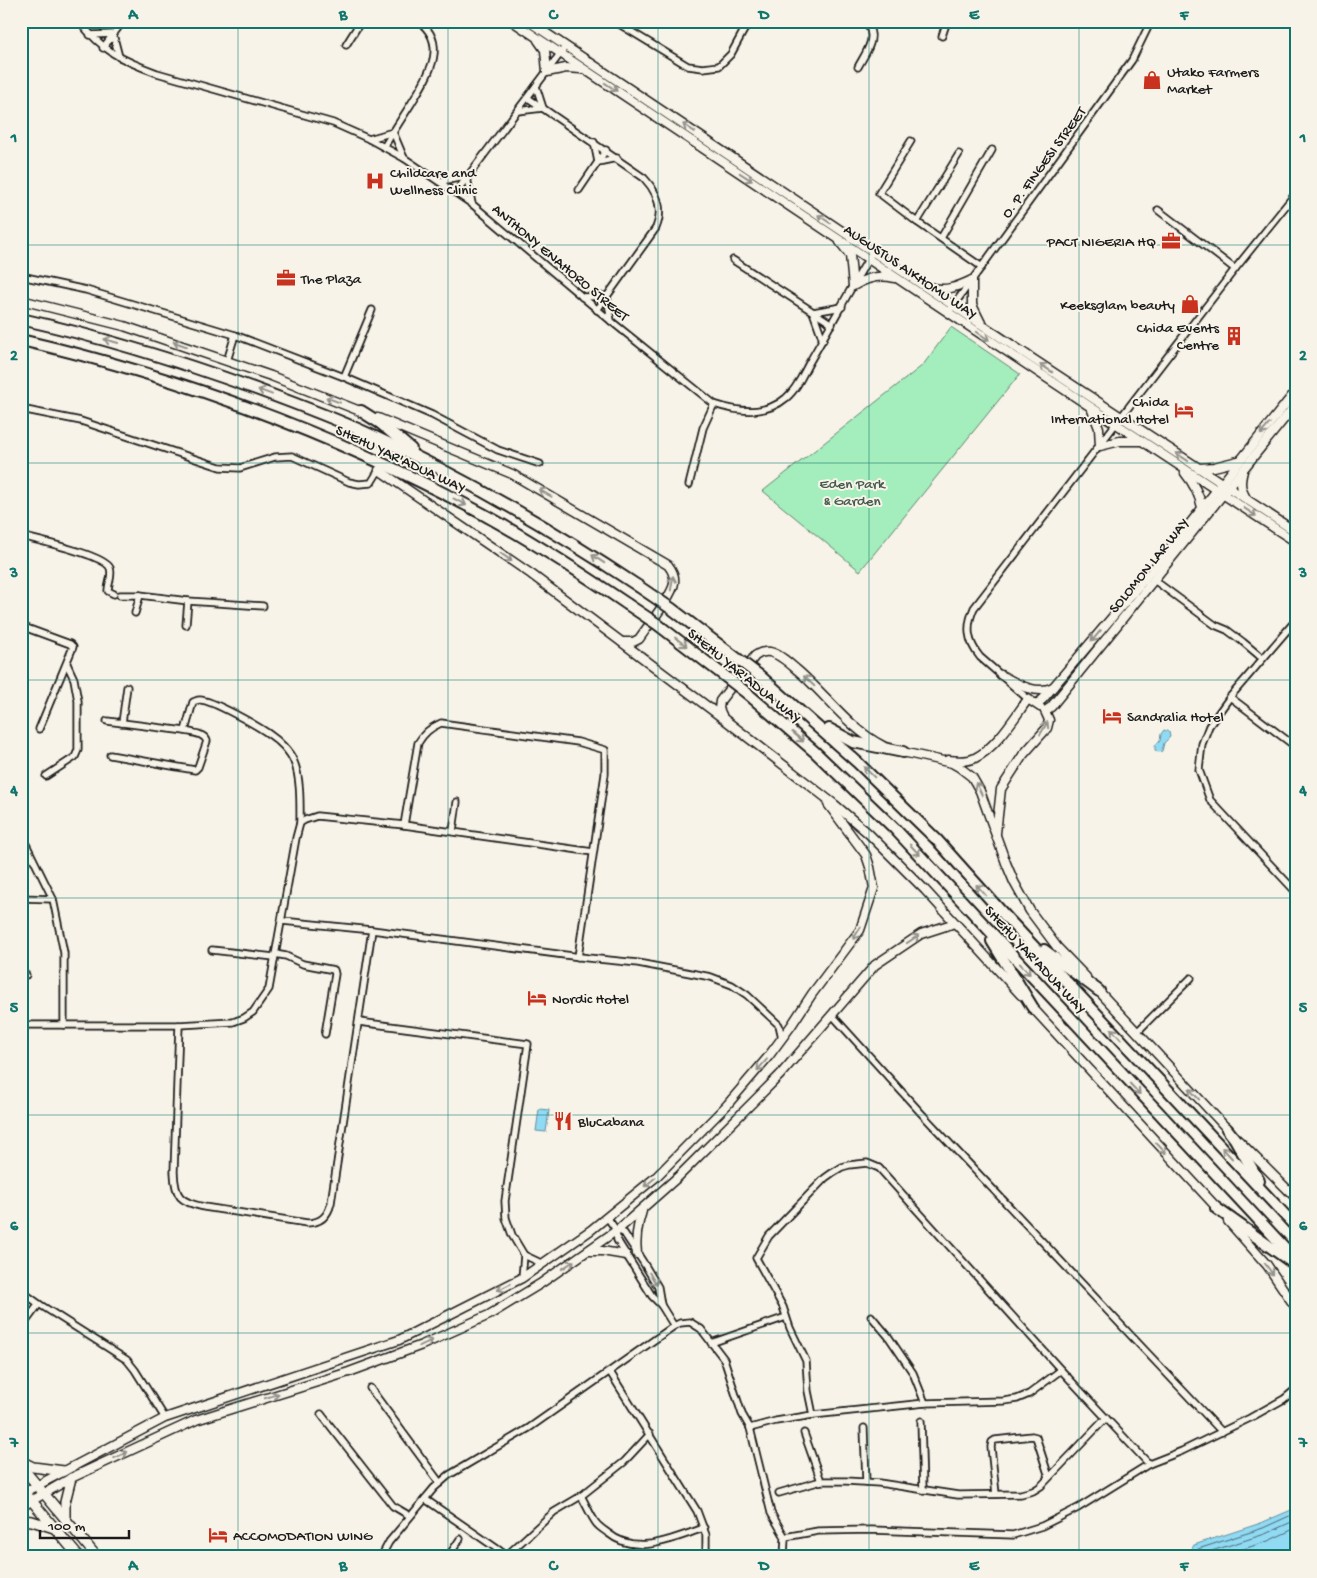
<svg xmlns="http://www.w3.org/2000/svg" width="1317" height="1578" viewBox="0 0 1317 1578" font-family="'Gochi Hand',sans-serif">
<rect width="100%" height="100%" fill="#f7f3e8"/>
<filter id="ink" filterUnits="userSpaceOnUse"><feTurbulence type="fractalNoise" baseFrequency=".02" numOctaves="2"/><feDisplacementMap in="SourceGraphic" scale="10" xChannelSelector="R" yChannelSelector="G"/><feConvolveMatrix kernelMatrix="1 2 1 2 8 2 1 2 1" color-interpolation-filters="sRGB"/></filter>
<g filter="url(#ink)">
<path fill="#a4edbc" stroke="#60846c" d="M951 327 1020 374 860 571 763 491 923 365Z"/>
<g fill="#91daf3" stroke="#628e9d">
<path d="M1164 730 1169 732 1170 737 1164 743 1162 751 1158 752 1155 750V745L1160 741 1161 734Z"/>
<path d="M539 1109 549 1110 546 1132 536 1131Z"/>
<path d="M1296 1508V1557H1187L1194 1545 1261 1523Z"/>
</g>
<g fill="none" stroke-linecap="round" stroke-linejoin="round">
<g stroke="#4b6872" stroke-width="1">
<path d="M1193 1557 1198 1549 1263 1528 1296 1513"/>
<path d="M1200 1557 1202 1554 1265 1534 1296 1520"/>
<path d="M1219 1557 1268 1541 1296 1528"/>
</g>
<g stroke="#1c1c1c" stroke-width="9">
<g id="street">
<path d="M79 21C103 51 121 60 157 73L333 123 369 139 404 158 472 204 611 321 714 404C738 412 765 416 786 398 797 389 803 374 809 363 830 327 849 291 870 256"/>
<path d="M614 21 688 66 703 68 719 66 731 54 749 21"/>
<path d="M90 35 113 34 119 57"/>
<path d="M942 36 947 21"/>
<path d="M346 45 361 21"/>
<path d="M103 48 123 21"/>
<path d="M858 67C866 52 879 37 865 21"/>
<path d="M528 98 644 178C658 193 664 209 656 228L597 310"/>
<path d="M518 111 543 108 536 86"/>
<path d="M369 139 393 132 404 158"/>
<path d="M911 141 879 193 917 222 982 267"/>
<path d="M594 142 598 162 617 158"/>
<path d="M384 147C393 132 402 118 411 104 426 79 451 44 418 21"/>
<path d="M440 181 467 177 472 204"/>
<path d="M579 190 606 150"/>
<path d="M456 192 563 50"/>
<path d="M1158 210 1235 269"/>
<path d="M917 222 959 154"/>
<path d="M941 238 992 150"/>
<path d="M733 260 832 324"/>
<path d="M21 276 86 290 235 335 344 377 432 415 498 450 540 464"/>
<path d="M582 297 607 296 611 321"/>
<path d="M948 313 1132 60 1151 21"/>
<path d="M823 340 813 312 842 307"/>
<path d="M227 361 235 335"/>
<path d="M344 377 372 310"/>
<path d="M21 409 81 421 220 467 240 468 275 457 292 456 349 482 359 484 371 483 379 470"/>
<path d="M689 485 703 428 714 404"/>
<path d="M21 536C36 540 105 555 110 568 113 575 108 583 108 591L114 594"/>
<path d="M1154 580 1215 625 1227 630 1243 642 1262 658"/>
<path d="M120 595H140L188 601 186 625"/>
<path d="M188 601 263 606"/>
<path d="M135 613 140 595"/>
<path d="M1296 620 1230 697 1209 726 1202 744 1199 770 1210 800 1296 892"/>
<path d="M21 626 70 644 73 647 39 729"/>
<path d="M1230 697 1296 747"/>
<path d="M1028 699 980 657C967 641 966 626 974 608L1235 269 1296 193"/>
<path d="M107 721 185 731 193 702C196 701 197 700 200 700 212 700 258 726 269 734 278 740 290 751 294 762 301 778 300 806 300 823"/>
<path d="M122 723 127 687"/>
<path d="M110 755 195 770 198 767 207 741C204 733 193 733 185 731"/>
<path d="M46 776 75 757 78 750V701L74 679 67 664"/>
<path d="M404 825 418 743C424 733 430 728 441 723L578 742 605 750V774L578 957"/>
<path d="M453 831 457 802"/>
<path d="M21 834 53 899 64 953V1025"/>
<path d="M21 898 53 899"/>
<path d="M282 921 372 930 588 958 638 963 711 977 732 985 747 995 779 1025 782 1038"/>
<path d="M212 950 274 957"/>
<path d="M275 954 286 956 303 964 334 970 335 974 325 1034"/>
<path d="M21 975H26"/>
<path d="M833 1016 921 1113 1222 1432"/>
<path d="M359 1022 528 1044 505 1201 506 1218 512 1235 524 1255 522 1278"/>
<path d="M21 1025H179L233 1022 244 1018 253 1012 269 989 296 838 300 823 305 820 317 816 404 825 593 852"/>
<path d="M179 1025 174 1172C175 1197 180 1202 204 1207L307 1223C321 1223 328 1216 331 1203L372 930"/>
<path d="M1137 1032 1191 978"/>
<path d="M607 1217 616 1230 624 1233 643 1262 658 1287 661 1305"/>
<path d="M524 1255 543 1264"/>
<path d="M21 1291 39 1304"/>
<path d="M871 1316 888 1336 913 1373 925 1403"/>
<path d="M674 1326 680 1323 690 1322 701 1329 724 1359 742 1414 750 1428 771 1513 785 1537 784 1557"/>
<path d="M21 1328 39 1304 127 1360 135 1370 165 1418"/>
<path d="M711 1343 786 1317"/>
<path d="M610 1372 697 1511 706 1535V1557"/>
<path d="M370 1388 440 1483"/>
<path d="M321 1414 393 1506 410 1516"/>
<path d="M813 1415 808 1391 806 1361 790 1328 783 1307 756 1258 769 1236 825 1178 832 1173 842 1167 849 1165 867 1163 879 1168 1061 1370 1149 1464"/>
<path d="M921 1421 923 1490"/>
<path d="M750 1428 776 1421 813 1415 925 1403 1004 1401 1017 1399 1029 1394 1061 1370"/>
<path d="M864 1428 866 1482"/>
<path d="M804 1433 821 1481"/>
<path d="M779 1493 821 1481H846L879 1483 958 1495 1021 1494 1033 1491 1041 1486 1106 1418"/>
<path d="M996 1494 991 1447 992 1442 995 1440 1032 1436 1036 1437 1049 1477"/>
<path d="M581 1496C586 1504 590 1515 596 1523 599 1527 604 1530 608 1533 637 1557 673 1538 704 1528"/>
<path d="M425 1499 509 1557"/>
<path d="M785 1537 818 1531 871 1530 1013 1535 1042 1526 1078 1508 1149 1464 1182 1451 1250 1418 1284 1399 1296 1389"/>
<path d="M507 1555 554 1512 581 1496 624 1462 650 1434"/>
<path d="M381 1557 389 1542 434 1488 449 1475 529 1428 674 1326 661 1305 652 1296 617 1240 616 1230"/>
<path d="M448 1557 460 1539"/>
</g>
</g>
<g stroke="#1c1c1c" stroke-width="11">
<g id="secondary">
<path d="M512 21C774 195 1033 371 1296 542"/>
<path d="M528 21 1033 359 1296 532"/>
<path d="M538 40 545 50 547 72 566 68 581 69"/>
<path d="M840 242 850 255 853 286C866 278 879 274 894 278"/>
<path d="M972 280V305L981 323"/>
<path d="M929 287C945 292 957 287 972 280"/>
<path d="M21 300 124 326 271 376 365 413"/>
<path d="M1092 410 1099 428 1100 446 1120 441H1140"/>
<path d="M378 418 512 474 668 565C672 570 675 576 674 583 673 595 647 627 639 639L633 642H622"/>
<path d="M1198 468 1214 467 1238 461"/>
<path d="M379 470 531 574 724 719 834 804 868 833 925 890 1021 995"/>
<path d="M1243 471C1240 482 1240 488 1246 498"/>
<path d="M1185 473C1194 484 1199 494 1202 507"/>
<path d="M1001 675C1016 683 1036 696 1053 687"/>
<path d="M1037 704 1043 699 1164 556 1296 391"/>
<path d="M1045 711 1051 707 1296 404"/>
<path d="M722 715 719 709 720 701 755 656C759 653 764 651 770 652 779 654 788 662 796 669 825 693 848 728 883 746"/>
<path d="M898 751 952 763 959 767 972 777 980 791 1006 863 1014 882 1030 911 1057 947 1086 977"/>
<path d="M948 760C956 761 967 762 975 758 996 748 1014 718 1028 699L1040 707"/>
<path d="M996 833 1001 789 1023 755 1047 728 1049 720 1045 711"/>
<path d="M1096 988 1229 1131"/>
<path d="M1030 1005 1219 1210"/>
<path d="M1239 1141 1296 1198"/>
<path d="M1228 1221 1267 1265 1296 1308"/>
<path d="M589 1251H602L626 1255"/>
<path d="M637 1254C635 1238 637 1226 642 1211"/>
<path d="M21 1494 165 1418 399 1340 522 1278 591 1230 656 1177 727 1105 768 1057 791 1026 812 994 860 930 874 888 870 867 866 855 828 804"/>
<path d="M21 1507 71 1478 170 1432 196 1420 349 1372 422 1345 489 1315 540 1284 620 1228 679 1176 780 1075 875 965 921 934 955 923"/>
</g>
</g>
<g stroke="#1c1c1c" stroke-width="12">
<g id="primary">
<path d="M21 1461 33 1467 64 1471"/>
<path d="M21 1466 97 1557"/>
<path d="M21 1488 79 1557"/>
<path d="M65 1519V1502L71 1478"/>
<path d="M21 1520 32 1521 54 1528"/>
</g>
</g>
<g stroke="#1c1c1c" stroke-width="14">
<g id="highway">
<path d="M21 319C102 337 179 361 256 389 294 403 332 417 369 434 463 477 552 529 638 586"/>
<path d="M21 340C181 377 339 436 483 514 532 541 580 572 627 604"/>
<path d="M361 411 380 423 411 449"/>
<path d="M760 676 857 762 937 840 1007 918 1296 1227"/>
<path d="M748 694 815 752 895 829 1296 1260"/>
<path d="M829 729 853 742 903 752"/>
<path d="M992 941 1033 1008"/>
<path d="M1044 950 1099 991"/>
<path d="M1227 1129 1235 1139 1259 1181"/>
<path d="M1216 1208 1290 1261"/>
</g>
</g>
<use href="#street" stroke="#f7f3e8" stroke-width="5.5"/>
<use href="#secondary" stroke="#f7f3e8" stroke-width="8"/>
<use href="#primary" stroke="#f7f3e8" stroke-width="9"/>
<use href="#highway" stroke="#f7f3e8" stroke-width="10"/>
<g stroke="#1c1c1c" stroke-width="14" stroke-linecap="butt">
<g id="highway-bridge">
<path d="M638 586 672 609 760 676"/>
<path d="M627 604 657 624 748 694"/>
</g>
</g>
<use href="#highway-bridge" stroke="#f7f3e8" stroke-width="10"/>
</g>
<defs><path id="oneway-shaft" d="M-6 0H5M1.5-3L5.5 0L1.5 3" fill="none" stroke-width="1.6" stroke-linecap="round" stroke-linejoin="round" transform="scale(1.25)"/></defs>
<g stroke="#94928c">
<use href="#oneway-shaft" transform="translate(611 87) rotate(34)"/>
<use href="#oneway-shaft" transform="translate(689 128) rotate(-146)"/>
<use href="#oneway-shaft" transform="translate(746 177) rotate(33)"/>
<use href="#oneway-shaft" transform="translate(824 219) rotate(-146)"/>
<use href="#oneway-shaft" transform="translate(983 336) rotate(34)"/>
<use href="#oneway-shaft" transform="translate(111 341) rotate(-164)"/>
<use href="#oneway-shaft" transform="translate(180 344) rotate(-161)"/>
<use href="#oneway-shaft" transform="translate(1046 368) rotate(-147)"/>
<use href="#oneway-shaft" transform="translate(265 392) rotate(-160)"/>
<use href="#oneway-shaft" transform="translate(333 400) rotate(-159)"/>
<use href="#oneway-shaft" transform="translate(1265 429) rotate(129)"/>
<use href="#oneway-shaft" transform="translate(1182 457) rotate(-147)"/>
<use href="#oneway-shaft" transform="translate(545 493) rotate(-150)"/>
<use href="#oneway-shaft" transform="translate(460 502) rotate(28)"/>
<use href="#oneway-shaft" transform="translate(1250 512) rotate(33)"/>
<use href="#oneway-shaft" transform="translate(506 557) rotate(35)"/>
<use href="#oneway-shaft" transform="translate(598 559) rotate(-147)"/>
<use href="#oneway-shaft" transform="translate(672 583) rotate(-81)"/>
<use href="#oneway-shaft" transform="translate(1096 636) rotate(130)"/>
<use href="#oneway-shaft" transform="translate(681 642) rotate(37)"/>
<use href="#oneway-shaft" transform="translate(809 681) rotate(-136)"/>
<use href="#oneway-shaft" transform="translate(1044 728) rotate(-59)"/>
<use href="#oneway-shaft" transform="translate(798 737) rotate(41)"/>
<use href="#oneway-shaft" transform="translate(869 772) rotate(-136)"/>
<use href="#oneway-shaft" transform="translate(979 789) rotate(-116)"/>
<use href="#oneway-shaft" transform="translate(915 850) rotate(47)"/>
<use href="#oneway-shaft" transform="translate(981 890) rotate(-132)"/>
<use href="#oneway-shaft" transform="translate(857 933) rotate(122)"/>
<use href="#oneway-shaft" transform="translate(913 939) rotate(-34)"/>
<use href="#oneway-shaft" transform="translate(1025 969) rotate(47)"/>
<use href="#oneway-shaft" transform="translate(1116 1034) rotate(-133)"/>
<use href="#oneway-shaft" transform="translate(762 1065) rotate(131)"/>
<use href="#oneway-shaft" transform="translate(1135 1089) rotate(47)"/>
<use href="#oneway-shaft" transform="translate(1194 1094) rotate(-133)"/>
<use href="#oneway-shaft" transform="translate(1161 1148) rotate(47)"/>
<use href="#oneway-shaft" transform="translate(1227 1153) rotate(-133)"/>
<use href="#oneway-shaft" transform="translate(650 1182) rotate(141)"/>
<use href="#oneway-shaft" transform="translate(568 1265) rotate(-34)"/>
<use href="#oneway-shaft" transform="translate(1269 1269) rotate(53)"/>
<use href="#oneway-shaft" transform="translate(653 1279) rotate(59)"/>
<use href="#oneway-shaft" transform="translate(504 1287) rotate(153)"/>
<use href="#oneway-shaft" transform="translate(426 1343) rotate(-24)"/>
<use href="#oneway-shaft" transform="translate(272 1396) rotate(-18)"/>
<use href="#oneway-shaft" transform="translate(121 1455) rotate(-25)"/>
</g>
</g>
<path fill="none" stroke="#0f766e" stroke-width="1" stroke-opacity="0.55" d="M238 21V1557M448 21V1557M658 21V1557M869 21V1557M1079 21V1557M21 245H1296M21 463H1296M21 680H1296M21 898H1296M21 1115H1296M21 1333H1296"/>
<defs>
<g id="shop-bare" transform="scale(1.5)"><path d="M-5-2.5h2.3a2.7 3.5 0 0 1 5.4 0H5L5.5 6h-11ZM-1.5-2.5h3a1.5 2.3 0 0 0-3 0Z" fill="#c8321e" stroke="#f7f3e8" stroke-width="2.5" paint-order="stroke"/></g>
<g id="hospital-bare" transform="scale(1.5)"><path d="M-5-5h3v3.5h4V-5h3V5h-3V1.5h-4V5h-3Z" fill="#c8321e" stroke="#f7f3e8" stroke-width="2.5" paint-order="stroke"/></g>
<g id="office-bare" transform="scale(1.5)"><path d="M-6-3h4V-5.5h4V-3h4V5H-6ZM-1-4.5V-3h2v-1.5ZM-6 0V1H6V0Z" fill="#c8321e" stroke="#f7f3e8" stroke-width="2.5" paint-order="stroke"/></g>
<g id="building-bare" transform="scale(1.5)"><path d="M-4-6H4V6H1V3H-1V6H-4ZM-2.5-4.3h1.7v1.8h-1.7ZM.8-4.3h1.7v1.8H.8ZM-2.5-1h1.7V.8h-1.7ZM.8-1h1.7V.8H.8Z" fill="#c8321e" stroke="#f7f3e8" stroke-width="2.5" paint-order="stroke"/></g>
<g id="hotel-bare" transform="scale(1.5)"><path d="M-6-4.5h1.5V1H6V5H4.5V3h-9V5H-6ZM-4 0a1.8 1.8 0 1 1 3.6 0ZM.5 0V-2.5h3Q6-2.5 6 0Z" fill="#c8321e" stroke="#f7f3e8" stroke-width="2.5" paint-order="stroke"/></g>
<g id="restaurant-bare" transform="scale(1.5)"><path d="M-5-6h1v4h1v-4h1v4h1v-4h1v5L-1.5 .5V6h-2V.5L-5-1ZM5-6V6H3V1.5H1.5Q1.5-4 5-6Z" fill="#c8321e" stroke="#f7f3e8" stroke-width="2.5" paint-order="stroke"/></g>
</defs>
<g fill-rule="evenodd">
<use href="#shop-bare" x="1152" y="80"/>
<use href="#hospital-bare" x="375" y="181"/>
<use href="#office-bare" x="1171" y="241"/>
<use href="#office-bare" x="286" y="278"/>
<use href="#shop-bare" x="1190" y="304"/>
<use href="#building-bare" x="1234" y="336"/>
<use href="#hotel-bare" x="1184" y="410"/>
<use href="#hotel-bare" x="1112" y="716"/>
<use href="#hotel-bare" x="537" y="998"/>
<use href="#restaurant-bare" x="563" y="1121"/>
<use href="#hotel-bare" x="218" y="1535"/>
</g>
<g text-anchor="middle" stroke-width="4" stroke-linejoin="round" paint-order="stroke">
<g font-size="15" fill="#1c1c1c" stroke="#f7f3e8" text-anchor="start">
<text x="1167" y="76">Utako Farmers<tspan x="1167" dy="17">Market</tspan></text>
<text x="390" y="177">Childcare and<tspan x="390" dy="17">Wellness Clinic</tspan></text>
<text x="1156" y="246" text-anchor="end">PACT NIGERIA HQ</text>
<text x="301" y="283">The Plaza</text>
<text x="1175" y="309" text-anchor="end">Keeksglam beauty</text>
<text x="1219" y="332" text-anchor="end">Chida Events<tspan x="1219" dy="17">Centre</tspan></text>
<text x="1169" y="406" text-anchor="end">Chida<tspan x="1169" dy="17">International Hotel</tspan></text>
<text x="1127" y="721">Sandralia Hotel</text>
<text x="552" y="1003">Nordic Hotel</text>
<text x="578" y="1126">BluCabana</text>
<text x="233" y="1540">ACCOMODATION WING</text>
</g>
<g font-size="15" fill="#1c1c1c" stroke="#f7f3e8">
<text transform="translate(1043 162) rotate(-54)" y="5">O. P. FINGESI STREET</text>
<text transform="translate(561 262) rotate(40)" y="5">ANTHONY ENAHORO STREET</text>
<text transform="translate(911 271) rotate(34)" y="5">AUGUSTUS AIKHOMU WAY</text>
<text transform="translate(401 458) rotate(25)" y="5">SHEHU YAR'ADUA WAY</text>
<text transform="translate(1148 565) rotate(-51)" y="5">SOLOMON LAR WAY</text>
<text transform="translate(745 675) rotate(39)" y="5">SHEHU YAR'ADUA WAY</text>
<text transform="translate(1036 959) rotate(47)" y="5">SHEHU YAR'ADUA WAY</text>
</g>
<g font-size="15" fill="#455b4c" stroke="#f7f3e8">
<text x="852" y="488">Eden Park<tspan x="852" dy="17">&amp; Garden</tspan></text>
</g>
</g>
<rect width="1317" height="1578" fill="none" stroke="#f7f3e8" stroke-width="55"/>
<path d="M40 1530v8h89v-8" fill="none" stroke="#1c1c1c" stroke-width="2.5"/>
<text x="48" y="1530" font-size="15" fill="#1c1c1c" stroke="#f7f3e8" stroke-width="4" paint-order="stroke">100 m</text>
<rect x="28" y="28" width="1262" height="1522" fill="none" stroke="#0f766e" stroke-width="2"/>
<g font-size="16" text-anchor="middle" font-weight="bold" fill="#0f766e">
<text x="133" y="19">A</text>
<text x="343" y="19">B</text>
<text x="553" y="19">C</text>
<text x="764" y="19">D</text>
<text x="974" y="19">E</text>
<text x="1184" y="19">F</text>
<text x="14" y="142">1</text>
<text x="1303" y="142">1</text>
<text x="14" y="360">2</text>
<text x="1303" y="360">2</text>
<text x="14" y="577">3</text>
<text x="1303" y="577">3</text>
<text x="14" y="795">4</text>
<text x="1303" y="795">4</text>
<text x="14" y="1012">5</text>
<text x="1303" y="1012">5</text>
<text x="14" y="1230">6</text>
<text x="1303" y="1230">6</text>
<text x="14" y="1447">7</text>
<text x="1303" y="1447">7</text>
<text x="133" y="1570">A</text>
<text x="343" y="1570">B</text>
<text x="553" y="1570">C</text>
<text x="764" y="1570">D</text>
<text x="974" y="1570">E</text>
<text x="1184" y="1570">F</text>
</g>
</svg>
